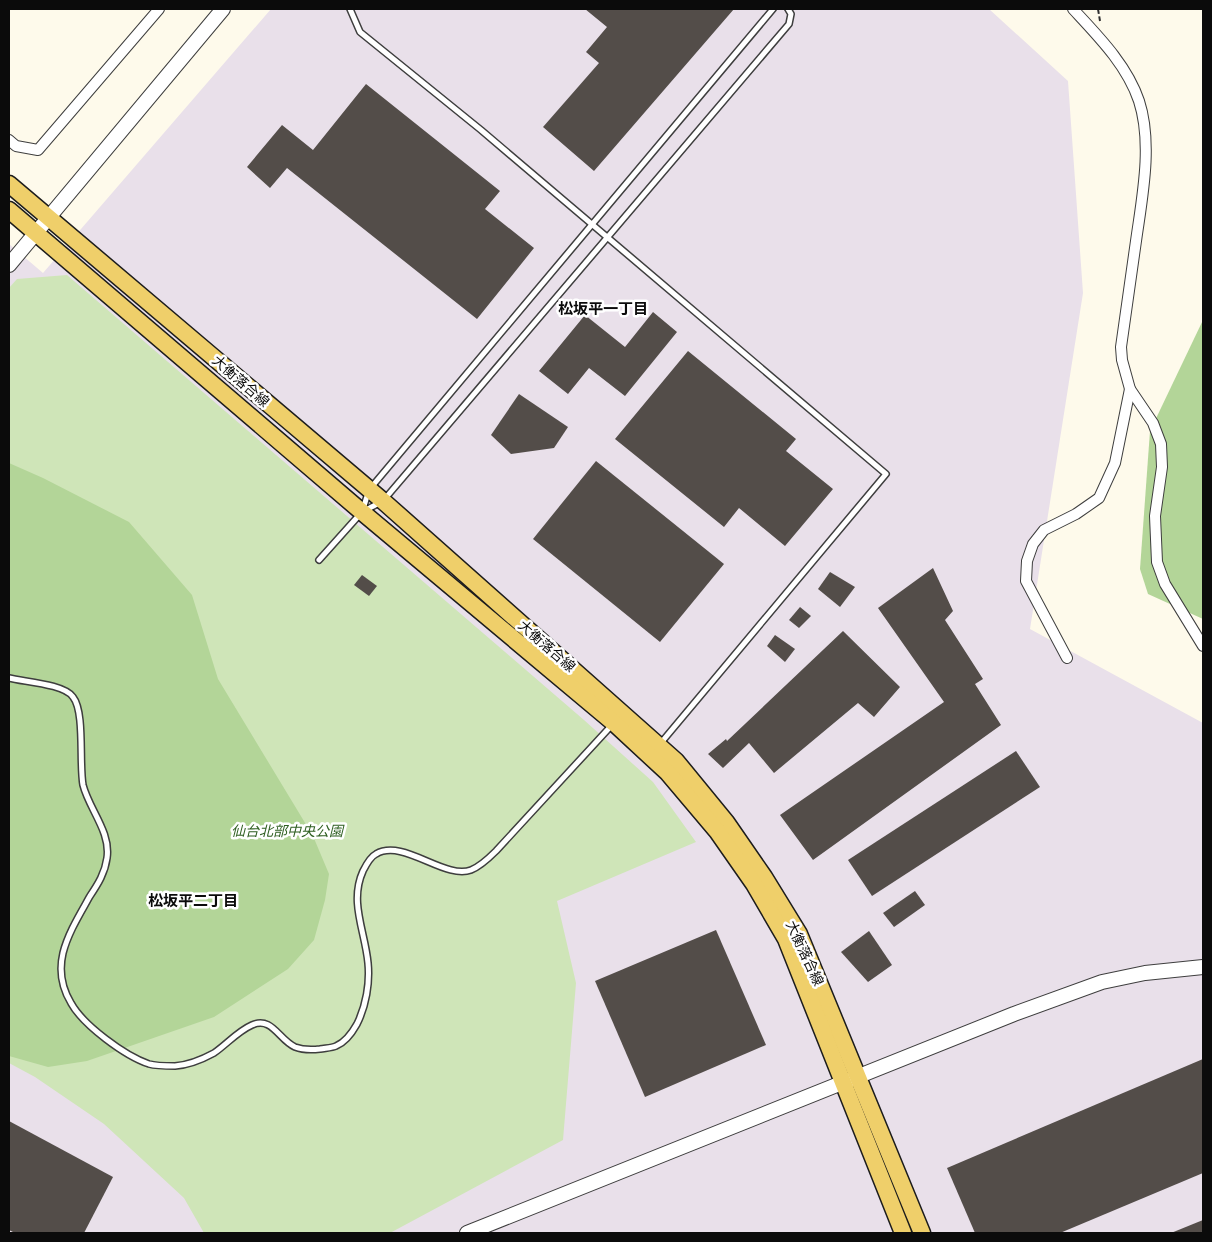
<svg xmlns="http://www.w3.org/2000/svg" width="1212" height="1242" viewBox="0 0 1212 1242" font-family="'PT Serif','Noto Sans JP',serif">
<rect width="100%" height="100%" fill="#fefaeb"/>
<path fill="#e9e0ea" d="M271 9H989L1068 81 1083 293 1030 629 1203 723V1233H9V244L43 273Z"/>
<path fill="#cfe5b8" d="M67 275 584 720 653 782 696 842 557 901 576 983 563 1140 390 1233H204L184 1198 104 1124 35 1077 9 1063V288L17 279Z"/>
<g fill="#b3d598">
<path d="M1203 320V619L1148 594 1140 569 1150 431Z"/>
<path d="M9 463 43 478 129 522 192 595 218 679 313 836 329 874 325 900 314 940 288 969 214 1017 87 1061 48 1067 9 1056Z"/>
</g>
<g fill="#534d49">
<path d="M585 9H734L594 171 543 127 599 63 586 52 607 27Z"/>
<path d="M366 84 500 191 485 209 534 248 477 319 287 168 270 188 247 167 282 125 313 150Z"/>
<path d="M653 312 677 332 625 396 589 368 568 394 539 371 585 315 625 347Z"/>
<path d="M688 351 796 439 786 451 833 489 785 546 739 508 724 527 615 439Z"/>
<path d="M519 394 568 427 554 448 511 454 491 435Z"/>
<path d="M596 461 724 564 660 642 533 539Z"/>
<path d="M933 568 953 611 945 620 983 679 975 684 1001 725 813 860 780 815 944 702 878 608Z"/>
<path d="M830 572 855 587 840 607 818 589Z"/>
<path d="M362 575 377 586 369 596 354 585Z"/>
<path d="M800 607 811 616 799 628 789 620Z"/>
<path d="M843 631 900 687 874 717 858 703 774 773 749 743 723 768 708 754 726 739 727 741Z"/>
<path d="M775 635 795 649 785 662 767 646Z"/>
<path d="M1016 751 1040 787 872 896 848 860Z"/>
<path d="M915 891 925 905 894 927 883 913Z"/>
<path d="M716 930 766 1045 645 1097 595 981Z"/>
<path d="M869 931 892 965 868 982 841 952Z"/>
<path d="M1203 1059V1173L1060 1233H975L947 1168Z"/>
<path d="M9 1121 113 1177 84 1233H15L9 1230Z"/>
<path d="M1203 1220V1233H1171Z"/>
</g>
<g fill="none" stroke-linecap="round" stroke-linejoin="round">
<g stroke="#3e3e3e" stroke-width="8">
<g id="service">
<path d="M350 9 360 32 481 130 886 474 660 744"/>
<path d="M363 509 369 490 773 9"/>
<path d="M319 560 362 512 383 501 789 24 791 14 788 9"/>
<path d="M9 678C25 682 64 684 73 697 85 712 79 763 83 785 89 809 111 832 107 858 105 873 98 884 90 896 80 914 68 933 63 953 59 970 62 988 71 1003 83 1025 125 1056 149 1064 156 1066 167 1066 175 1066 188 1065 203 1059 214 1053 227 1044 238 1031 252 1025 272 1016 279 1040 295 1047 303 1050 312 1050 320 1049 325 1048 332 1048 336 1046 346 1042 352 1033 357 1024 366 1006 370 983 368 963 365 931 349 902 363 871 366 865 370 857 376 854 403 838 445 880 471 870 481 866 489 858 496 851L612 725"/>
</g>
</g>
<g stroke="#3e3e3e" stroke-width="12">
<g id="minor">
<path d="M1073 9C1098 36 1127 65 1139 101 1153 144 1142 198 1136 241 1131 276 1126 311 1121 347L1122 360 1130 389 1153 423 1161 444 1162 467 1155 516 1157 562 1165 584 1203 646"/>
<path d="M9 140 16 146 38 150 159 9"/>
<path d="M1067 658 1026 581 1027 561 1033 544 1044 530 1076 514 1099 498 1115 463 1130 389"/>
</g>
</g>
<g stroke="#3e3e3e" stroke-width="16">
<g id="tertiary">
<path d="M9 265 223 9"/>
<path d="M467 1233 1014 1014 1102 982 1145 973 1203 967"/>
</g>
</g>
<g stroke="#1c1c1c" stroke-width="19">
<g id="primary">
<path d="M9 184 383 501 676 761 726 822 764 877 799 934 922 1233"/>
<path d="M9 210 362 512 614 723 668 773 717 831 754 884 786 939 903 1233"/>
</g>
</g>
<path stroke="#2d2d2d" stroke-width="2" stroke-dasharray="5 2.5" stroke-linecap="butt" d="M1098 9 1100 21"/>
<use href="#service" stroke="#fff" stroke-width="5"/>
<use href="#minor" stroke="#fff" stroke-width="10"/>
<use href="#tertiary" stroke="#fff" stroke-width="14"/>
<use href="#primary" stroke="#efcf6a" stroke-width="16"/>
</g>
<g text-anchor="middle" stroke-width="5" stroke-linejoin="round" paint-order="stroke">
<g font-size="14" fill="#0b0b0b" stroke="#fff">
<text transform="translate(241 381) rotate(41)" y="5">大衡落合線</text>
<text transform="translate(547 646) rotate(41)" y="5">大衡落合線</text>
<text transform="translate(805 953) rotate(65)" y="5">大衡落合線</text>
</g>
<g font-size="14" font-style="italic" fill="#2e5e21" stroke="#fff">
<text x="287" y="836">仙台北部中央公園</text>
</g>
<g font-size="15" font-weight="bold" fill="#0b0b0b" stroke="#fff">
<text x="603" y="314">松坂平一丁目</text>
<text x="193" y="906">松坂平二丁目</text>
</g>
</g>
<rect width="1212" height="1242" fill="none" stroke="#0b0b0b" stroke-width="20"/>
</svg>
